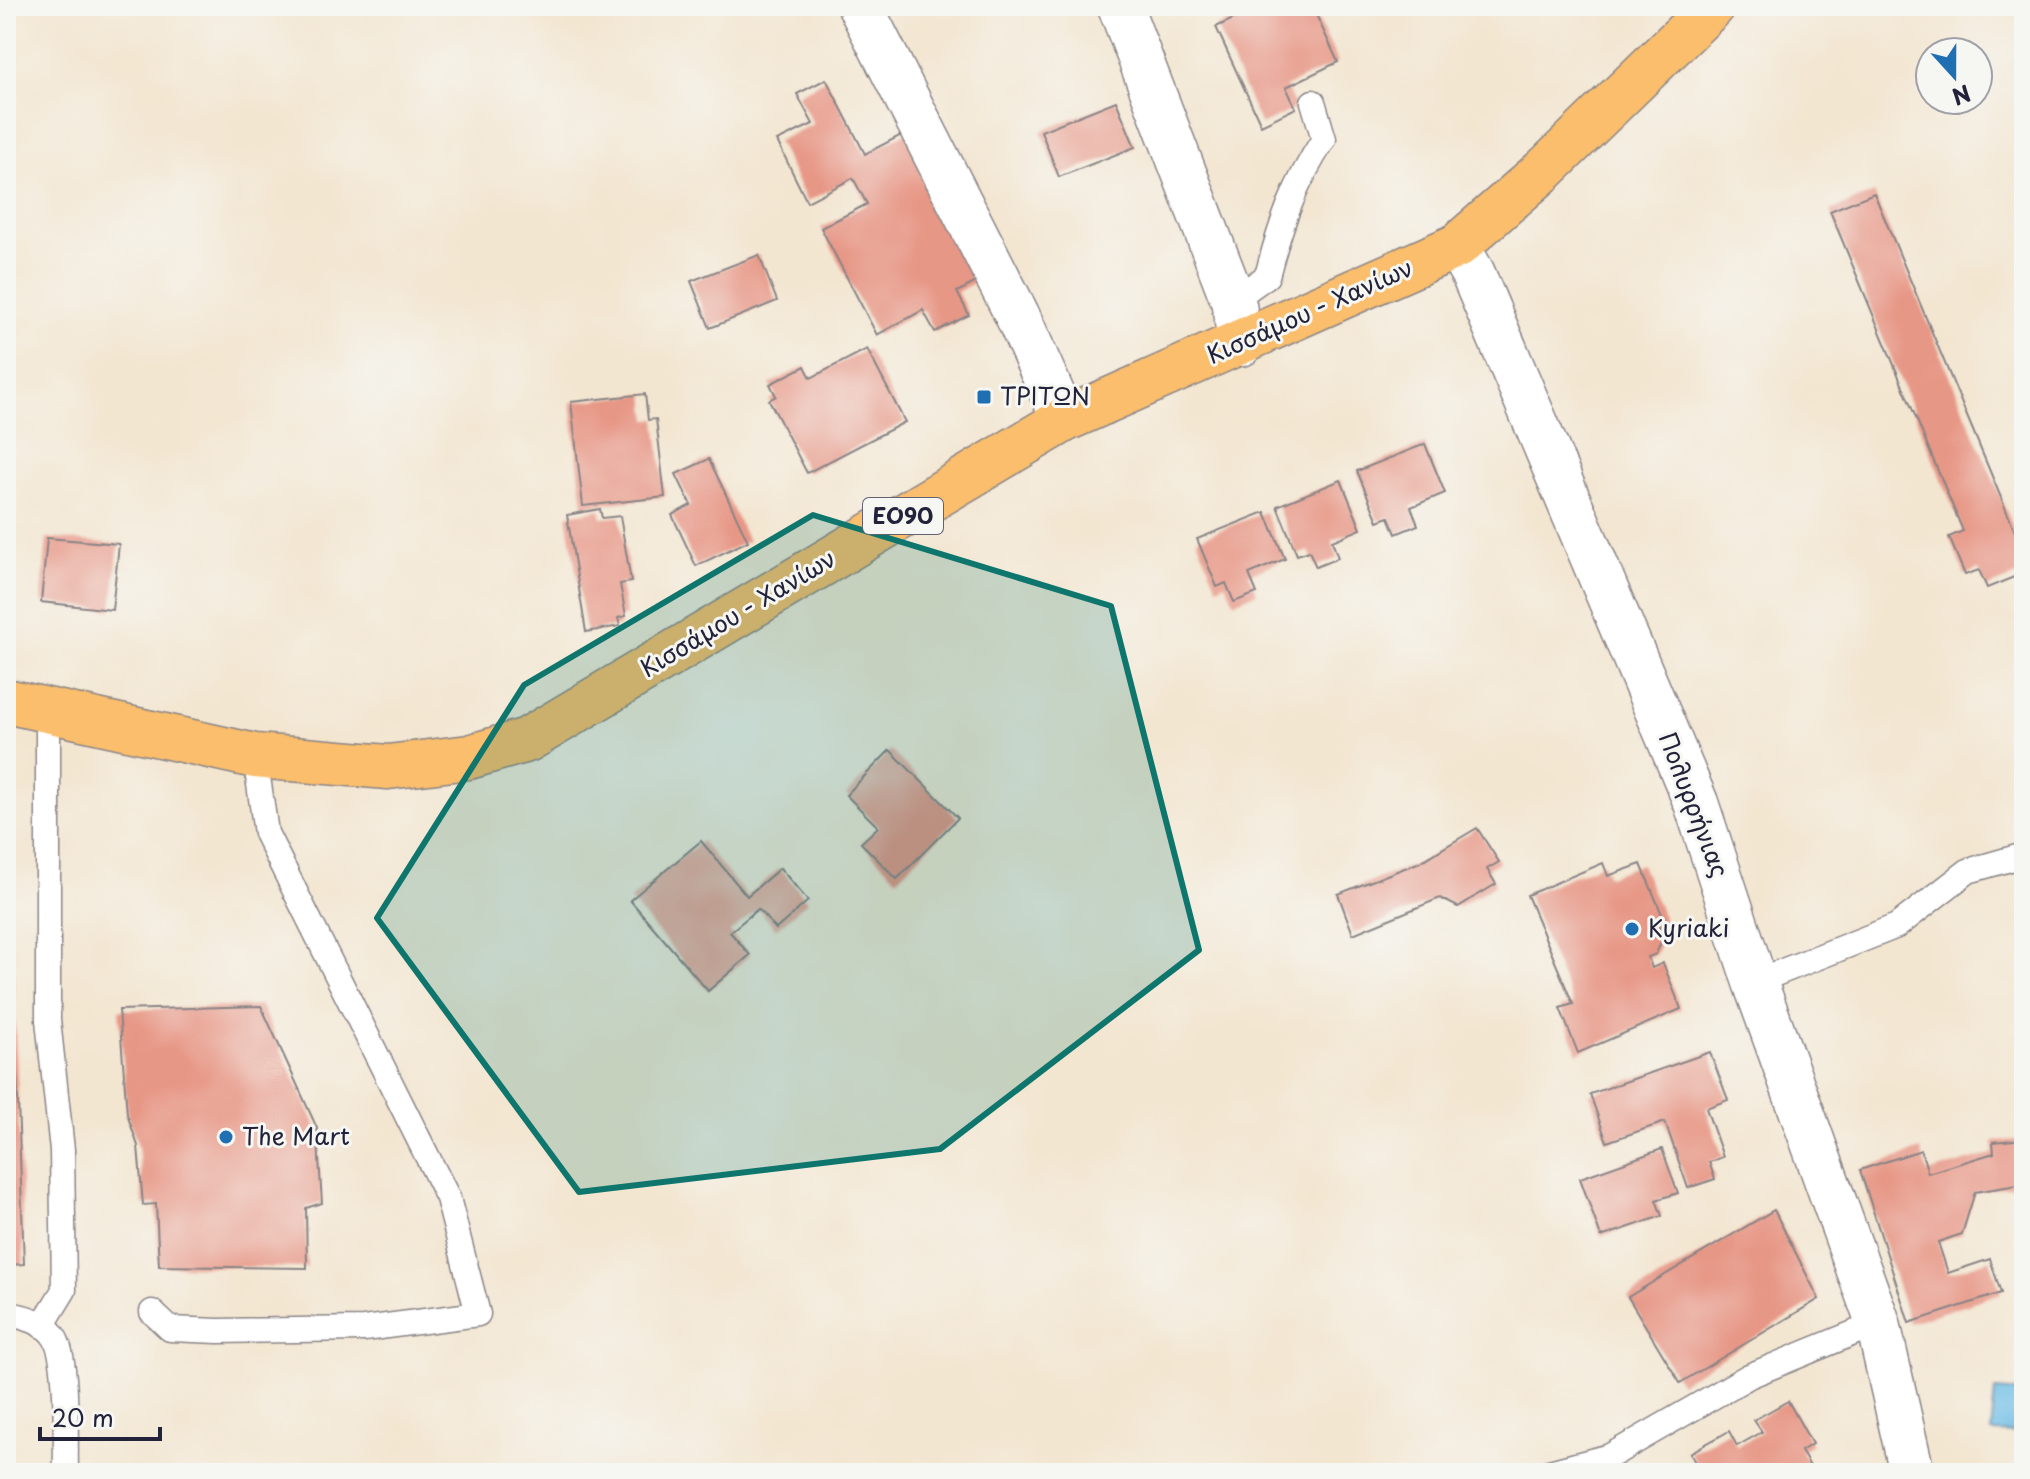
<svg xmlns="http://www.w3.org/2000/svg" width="2030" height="1479" viewBox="0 0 2030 1479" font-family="'Playpen Sans',sans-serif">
<rect width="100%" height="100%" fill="#f6f6f2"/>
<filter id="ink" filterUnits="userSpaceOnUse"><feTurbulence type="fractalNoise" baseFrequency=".0125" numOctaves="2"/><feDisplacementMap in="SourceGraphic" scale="16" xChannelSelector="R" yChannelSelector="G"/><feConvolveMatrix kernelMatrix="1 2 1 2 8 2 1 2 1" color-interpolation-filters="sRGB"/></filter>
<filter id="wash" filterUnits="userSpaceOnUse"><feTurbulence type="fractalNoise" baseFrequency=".006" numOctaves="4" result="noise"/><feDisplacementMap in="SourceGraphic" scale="32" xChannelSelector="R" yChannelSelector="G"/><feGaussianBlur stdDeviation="1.8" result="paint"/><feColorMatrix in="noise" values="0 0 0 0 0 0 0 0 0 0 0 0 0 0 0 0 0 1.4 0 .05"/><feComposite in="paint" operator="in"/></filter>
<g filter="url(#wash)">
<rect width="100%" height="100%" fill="#f3e6d1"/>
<path fill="#69bce5" stroke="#466f90" stroke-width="2" d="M1995 1390 2024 1392V1433L1991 1432Z"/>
<g id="blocks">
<g fill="#e79786">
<path d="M1261 6H1312L1338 62 1286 87 1296 108 1261 125 1216 27Z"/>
<path d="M826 79 865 154 909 131 986 277 957 292 969 315 935 332 923 310 877 335 821 228 867 204 853 178 807 202 777 141 813 124 797 94Z"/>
<path d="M1116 101 1135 147 1059 177 1041 131Z"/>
<path d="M1874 193 2024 553V573L1987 588 1979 570 1965 575 1949 537 1963 531 1830 211Z"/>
<path d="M759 255 777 301 710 328 691 281Z"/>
<path d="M867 349 905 422 807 473 769 400 776 396 770 384 805 366 811 378Z"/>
<path d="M6 392H9L10 569H6Z"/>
<path d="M645 394 648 420 656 419 665 497 583 506 571 402Z"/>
<path d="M1425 444 1445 493 1411 507 1418 525 1396 534 1389 517 1378 521 1357 471Z"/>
<path d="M709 459 748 541 696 566 672 515 691 505 676 474Z"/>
<path d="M1341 480 1361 529 1332 541 1338 558 1316 567 1309 551 1297 555 1277 506Z"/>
<path d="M600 509 602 518 620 516 631 582 620 584 626 616 618 618 620 626 586 632 567 515Z"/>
<path d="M1265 512 1285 559 1249 574 1257 593 1234 602 1226 583 1217 587 1197 539Z"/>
<path d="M47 538 119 544 112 610 41 602Z"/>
<path d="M890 750 958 818 897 879 861 843 878 827 846 795Z"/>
<path d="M1477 828 1499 862 1487 869 1496 884 1458 907 1440 898 1353 934 1338 894 1420 862Z"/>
<path d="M701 841 747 896 780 868 808 901 776 929 758 909 730 932 750 955 708 991 630 900Z"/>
<path d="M1603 863 1608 876 1641 864 1666 924 1658 927 1663 937 1656 954 1648 957 1652 968 1663 963 1681 1009 1578 1053 1560 1008 1573 1004 1527 895Z"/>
<path d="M6 967H13L24 1264 6 1265Z"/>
<path d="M261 1006 317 1128 322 1203 306 1208 307 1268 159 1266 156 1204 143 1205 138 1146 127 1114 119 1010Z"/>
<path d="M1710 1052 1728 1100 1706 1108 1723 1157 1709 1162 1715 1179 1688 1188 1665 1122 1607 1142 1590 1094Z"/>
<path d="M2024 1139V1184L1975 1192 1962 1234 1938 1242 1948 1273 1990 1259 2001 1293 1909 1323 1860 1170 1921 1150 1928 1173 1994 1153 1993 1142Z"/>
<path d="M1662 1149 1678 1193 1656 1200 1662 1216 1601 1237 1580 1178Z"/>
<path d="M1774 1210 1819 1299 1680 1383 1628 1297Z"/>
<path d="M1788 1401 1812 1444 1801 1451 1814 1473H1689L1698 1468 1690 1453 1729 1431 1737 1446 1762 1432 1754 1420Z"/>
</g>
</g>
</g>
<g filter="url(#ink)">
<use href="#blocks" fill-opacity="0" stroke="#8a8486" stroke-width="2"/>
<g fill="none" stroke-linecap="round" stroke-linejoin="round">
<g stroke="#8a8486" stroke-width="27">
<g id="service">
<path d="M1233 300 1267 276C1281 223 1294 185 1324 139L1313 102"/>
<path d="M1755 982 1897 926 1968 871 2024 855"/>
<path d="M152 1312 170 1329 218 1331 364 1329 478 1314 448 1198 266 833 255 756"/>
<path d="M6 1314C23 1316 46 1322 55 1338 69 1362 65 1442 66 1473"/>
<path d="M42 1326 64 1290 62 1150 48 1020V710"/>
<path d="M1545 1473 1610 1456 1749 1376 1878 1323"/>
</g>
</g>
<g stroke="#8a8486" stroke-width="47">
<g id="minor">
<path d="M860 6 1017 315 1064 420"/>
<path d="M1120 6 1233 300 1241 344"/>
<path d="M1457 246 1473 274 1696 803 1755 982 1878 1323 1912 1473"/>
</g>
</g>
<g stroke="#8a8486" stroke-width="47">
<path id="primary" d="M6 701 255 756 388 767 469 757 527 740 1064 420 1457 246 1544 170 1713 6"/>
</g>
<use href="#service" stroke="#fff" stroke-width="24"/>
<use href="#minor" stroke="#fff" stroke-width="44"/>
<use href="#primary" stroke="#fabe6d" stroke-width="44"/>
</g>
</g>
<path fill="#0f766e" fill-opacity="0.2" stroke="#0f766e" stroke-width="6" stroke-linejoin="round" d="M813 515 1111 606 1199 950 940 1149 579 1192 377 918 524 685Z"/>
<g fill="#1f6fb2" stroke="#f6f6f2" stroke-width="3">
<rect x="976" y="389" width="16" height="16" rx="4"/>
<circle cx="1632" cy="929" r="8"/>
<circle cx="226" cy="1137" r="8"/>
</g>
<g text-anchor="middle" stroke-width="6" stroke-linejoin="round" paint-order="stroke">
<rect fill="#f6f6f2" stroke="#626272" stroke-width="2" x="863" y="498" width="80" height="36" rx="6"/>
<g font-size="22" font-weight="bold" fill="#22223b">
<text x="903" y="524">ΕΟ90</text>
</g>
<g font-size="24" fill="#22223b" stroke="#f6f6f2">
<text transform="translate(1310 312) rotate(-24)" y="8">Κισσάμου - Χανίων</text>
<text transform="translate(738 614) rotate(-31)" y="8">Κισσάμου - Χανίων</text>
<text transform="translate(1693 805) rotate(69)" y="8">Πολυρρήνιας</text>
</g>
<g font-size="24" fill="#22223b" stroke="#f6f6f2" text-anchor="start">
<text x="1000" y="405">ΤΡΙΤΩΝ</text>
<text x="1648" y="937">Kyriaki</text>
<text x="242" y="1145">The Mart</text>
</g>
</g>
<rect width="2030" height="1479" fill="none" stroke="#f6f6f2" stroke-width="32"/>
<g transform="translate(1954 76) rotate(159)"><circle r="38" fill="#f6f6f2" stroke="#a1a1a9" stroke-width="2"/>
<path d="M0-6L14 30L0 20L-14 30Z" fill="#1f6fb2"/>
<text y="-12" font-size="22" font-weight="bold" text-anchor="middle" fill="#22223b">N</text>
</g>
<path d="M40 1427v12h120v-12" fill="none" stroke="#22223b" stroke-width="4"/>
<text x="52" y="1427" font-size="24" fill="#22223b" stroke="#f6f6f2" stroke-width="6" paint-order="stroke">20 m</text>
</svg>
